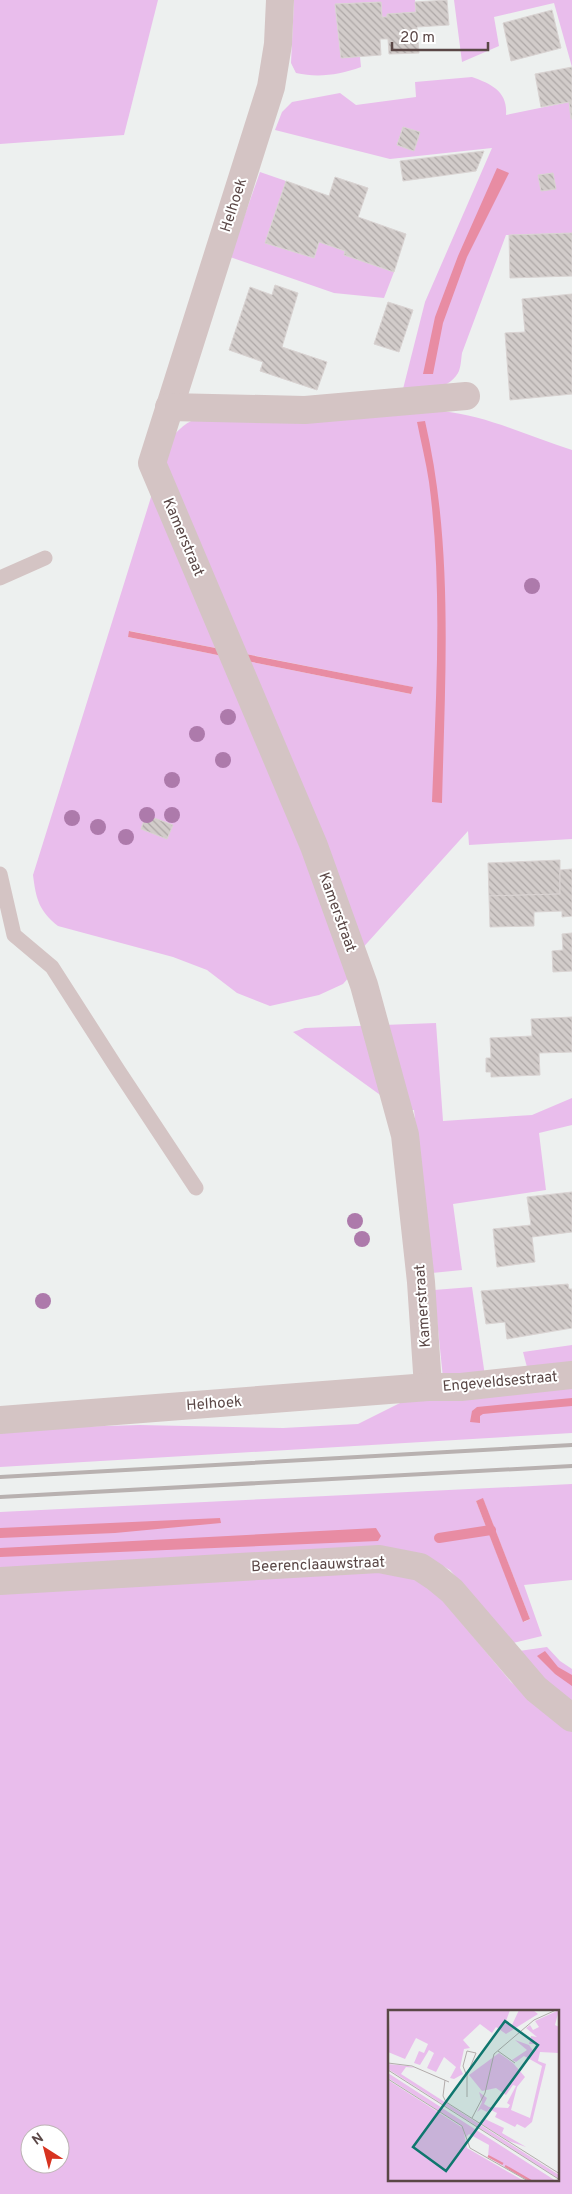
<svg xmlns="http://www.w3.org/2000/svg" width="572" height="2194" viewBox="0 0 572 2194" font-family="Overpass,sans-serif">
<defs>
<pattern id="building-back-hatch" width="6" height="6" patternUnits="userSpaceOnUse" patternTransform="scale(1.25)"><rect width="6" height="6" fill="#d2ccca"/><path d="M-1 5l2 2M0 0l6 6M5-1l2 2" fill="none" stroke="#ada7a6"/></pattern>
</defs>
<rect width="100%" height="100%" fill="#edf0ef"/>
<g fill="#e9bdec" fill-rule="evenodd">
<path d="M0 0H158L124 135 0 144Z"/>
<path d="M294 0H415L416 12 387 14V17H382L381 2 335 4 341 57H360L361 67C339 75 318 78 296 73L291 63Z"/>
<path d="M454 0H572V67L554 3 494 17 499 46 462 62Z"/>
<path d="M472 77C492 84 508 92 506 115L569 102 572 119V233L506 235 462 353C461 359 461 368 458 373 447 392 422 388 403 389L425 302 492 148 390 159 275 130 282 112 292 102 340 93 356 105 416 97 415 82Z"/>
<path d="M260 172 286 181 265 243 314 258 319 242 345 251 344 255 394 272 384 298 334 293 230 257Z"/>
<path d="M442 411C488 416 528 436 572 450V839L469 845 468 831 359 952 365 959 343 984 319 995 270 1006 237 993 207 970 173 957 58 926C39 911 36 899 33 875L167 446C175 432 182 425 197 418ZM130 631 412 687 411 694 128 637Z"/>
<path d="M436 1023 443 1121 532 1115 572 1098V1125L539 1133 546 1190 453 1204 462 1270 432 1273 414 1110H401L293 1032 305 1028Z"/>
<path d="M472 1287 485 1376 443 1378 434 1290Z"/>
<path d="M572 1345V1367L528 1371 523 1352Z"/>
<path d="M572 1384V1433L0 1467V1429L140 1425 283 1428 358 1424 400 1403 410 1392Z"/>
<path d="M572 1484V1580L524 1585 542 1636 513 1643 450 1570 430 1559 0 1571V1512ZM483 1499 530 1619 524 1622 476 1501Z"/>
<path d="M416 1568 511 1682 572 1731V2194H0V1591ZM390 2012H558V2180H390ZM30 2134H60V2164H30Z"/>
<path d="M547 1647 560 1661 572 1669V1702L542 1678 519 1651Z"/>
</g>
<g fill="#e88ca3">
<path d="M497 168 509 173 467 257 443 323 433 374H423L435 317 458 256Z"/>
<path d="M425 421C454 546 445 675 442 803L432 802C436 696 443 587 429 482 426 462 421 442 417 422Z"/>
<path d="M129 631 413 687 411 694 128 637Z"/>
<path d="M572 1398V1406L483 1414 480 1416V1423L470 1422 472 1411 477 1407Z"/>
<path d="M483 1498 530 1619 523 1622 476 1501Z"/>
<path d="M220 1518 221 1523 115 1533 0 1538V1528Z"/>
<path d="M376 1528 381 1536 378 1541 0 1557V1548Z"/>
<path d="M545 1651 558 1667 572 1675V1686L555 1674 537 1656Z"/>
</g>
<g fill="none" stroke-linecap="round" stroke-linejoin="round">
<path stroke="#e88ca3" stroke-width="10" d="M439 1538 491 1530"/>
</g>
<g fill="url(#building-back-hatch)" stroke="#d9d3d2">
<path d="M447 0 449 25 417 27 419 53 389 54 388 39H380L381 55 341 58 335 4 381 2 382 17H387V14L416 12 415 2Z"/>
<path d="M552 10 561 48 511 61 503 23Z"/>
<path d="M572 67V119H571L569 102 541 107 535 74Z"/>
<path d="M403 127 420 132 414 151 397 145Z"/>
<path d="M484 151 476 171 403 181 400 161Z"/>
<path d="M553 173 556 189 541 191 538 175Z"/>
<path d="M335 177 368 188 358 217 406 234 394 272 344 255 345 251 319 242 314 258 265 243 286 181 329 196Z"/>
<path d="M572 233V276L510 278 509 235Z"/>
<path d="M275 285 298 293 282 347 327 362 317 390 260 371 263 362 229 350 250 287 272 295Z"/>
<path d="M572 294V394L510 400 505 333 525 332 522 299Z"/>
<path d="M388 302 413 310 399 352 374 344Z"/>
<path d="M146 815 173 825 167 839 141 829Z"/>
<path d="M560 860V894L489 896 488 863Z"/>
<path d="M572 869V916L562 917V911L534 912V926L490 927 489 896 560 894V870Z"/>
<path d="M572 933V971L553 972 552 951 563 950 562 934Z"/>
<path d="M572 1017V1052L539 1053 540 1075 491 1077V1072H486V1058H491L490 1038 532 1036 531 1019Z"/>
<path d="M572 1192V1232L532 1237 535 1262 497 1267 493 1229 531 1225 527 1197Z"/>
<path d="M568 1284 569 1289H572V1328L507 1339 505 1322 486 1324 481 1291Z"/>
</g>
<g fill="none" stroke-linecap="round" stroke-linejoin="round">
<g stroke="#d4c4c4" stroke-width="15">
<path d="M0 578 45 558"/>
<path d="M0 874 14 935 52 967 118 1070 196 1188"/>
</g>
<g stroke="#d4c4c4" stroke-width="28">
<path d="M280 0 278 44 271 87 152 463 314 846 364 985 405 1135 421 1282 428 1387"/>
<path d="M169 407 305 410 466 396"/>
<path d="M0 1420 428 1387H461L572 1375"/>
<path d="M0 1581 379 1559 420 1567 435 1577 452 1591 536 1689 572 1718"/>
</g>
<g stroke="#b8b1b0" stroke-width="4">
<path d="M0 1477 572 1445"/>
<path d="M0 1497 572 1466"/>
</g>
</g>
<g fill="#ad7aab">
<circle cx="532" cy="586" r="8"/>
<circle cx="228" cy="717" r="8"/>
<circle cx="197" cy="734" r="8"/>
<circle cx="223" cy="760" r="8"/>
<circle cx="172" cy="780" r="8"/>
<circle cx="147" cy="815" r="8"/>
<circle cx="172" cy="815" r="8"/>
<circle cx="72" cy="818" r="8"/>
<circle cx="98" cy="827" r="8"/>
<circle cx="126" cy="837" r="8"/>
<circle cx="355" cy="1221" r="8"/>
<circle cx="362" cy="1239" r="8"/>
<circle cx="43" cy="1301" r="8"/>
</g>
<g text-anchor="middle" stroke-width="4" stroke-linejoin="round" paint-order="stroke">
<g font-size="15" fill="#5a4746" stroke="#fff">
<text transform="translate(233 205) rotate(-72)" y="5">Helhoek</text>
<text transform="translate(184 537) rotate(67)" y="5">Kamerstraat</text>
<text transform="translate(338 912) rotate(70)" y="5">Kamerstraat</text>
<text transform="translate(422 1306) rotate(-94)" y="5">Kamerstraat</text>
<text transform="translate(500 1381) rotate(-5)" y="5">Engeveldsestraat</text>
<text transform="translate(214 1403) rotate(-4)" y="5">Helhoek</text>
<text transform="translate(318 1564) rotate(-2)" y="5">Beerenclaauwstraat</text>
</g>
</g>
<g transform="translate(388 2010)">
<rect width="171" height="171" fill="#edf0ef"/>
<path d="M2 0H122L118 11 124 15 131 0H145L150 4 118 24 108 17 104 23 92 14 75 30 82 38 76 39 72 58 75 64 66 69 62 68 68 57 56 47 48 62 39 58 46 43 41 40 32 55 26 53 31 41 36 43 40 34 28 28 17 49 0 42ZM171 0 167 15 171 17V43L152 42 150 51 158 54 144 112 137 118 129 114 127 117 107 107 109 103 101 99 99 102 93 99 89 102 94 92 91 82 99 88 96 94 101 97 120 98 122 95 119 93 128 76 125 75 118 85 108 78 94 81 81 65 111 43 125 53 137 67 129 77 123 100 142 108 154 56 136 46 128 52 124 50 139 40 127 30 141 35 146 42 148 34H141L143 26 149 27 138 18 142 15 145 20 151 17 147 11ZM0 54 20 56 27 58 18 57 13 64 171 165V169L0 59ZM0 63 82 116 168 171H141L100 147 101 135 81 124 78 127 74 116 0 68ZM0 70 75 118 79 138 136 171H0ZM97 109 116 118 114 123 138 137 121 131 90 112 95 113Z" fill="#e9bdec"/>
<path fill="none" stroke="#e88ca3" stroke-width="2.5" d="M100 146 115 154M117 156 143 171"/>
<path fill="none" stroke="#b2acab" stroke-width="1" d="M110 41 127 53M0 53 24 56 61 72M0 60 172 170M78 64 75 56 79 41 88 43 79 65V87M0 69 74 116 82 138 140 171M57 70 55 86 58 92 172 164M84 108 97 83 106 44 146 10 168 0"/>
<path fill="#0f766e" fill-opacity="0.15" stroke="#0f766e" stroke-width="2.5" d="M117 11 150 35 58 161 25 137Z"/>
<rect width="171" height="171" fill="none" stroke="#5a4746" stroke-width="2.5"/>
</g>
<g transform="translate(45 2149) rotate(324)"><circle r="24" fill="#ffffff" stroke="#bdb5b5"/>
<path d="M0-4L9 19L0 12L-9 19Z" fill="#d73320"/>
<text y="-8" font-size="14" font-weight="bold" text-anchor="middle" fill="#5a4746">N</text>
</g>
<path d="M392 42v8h96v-8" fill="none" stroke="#5a4746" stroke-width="2.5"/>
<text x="400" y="42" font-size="15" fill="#5a4746" stroke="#ffffff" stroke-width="4" paint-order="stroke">20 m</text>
</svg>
